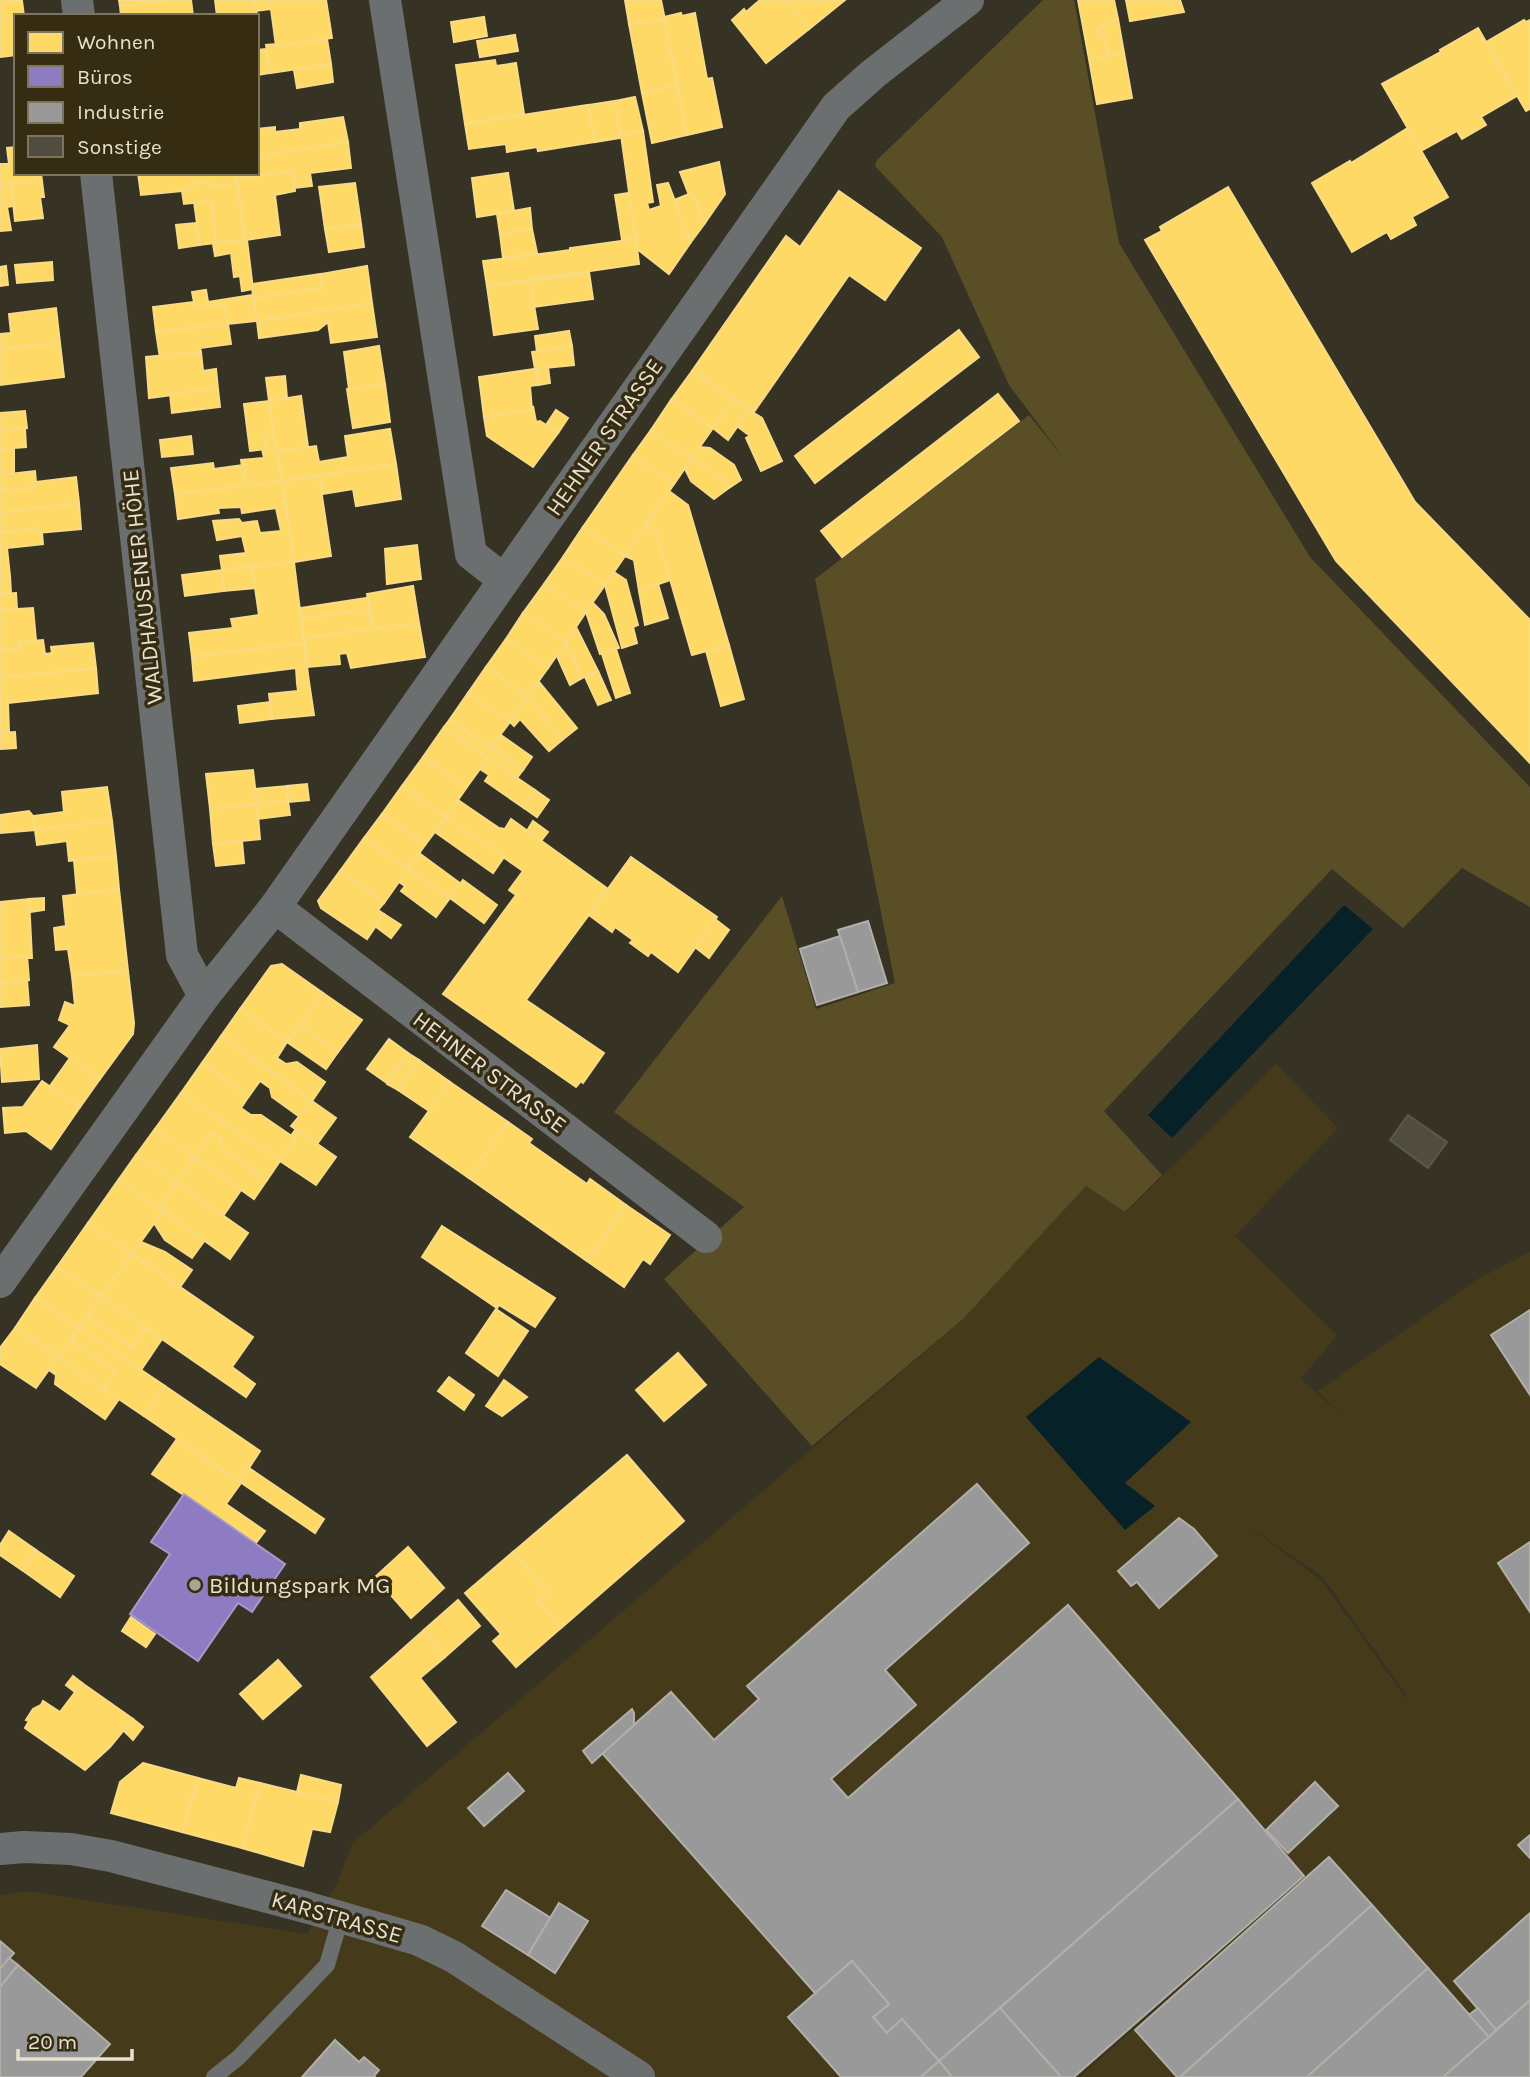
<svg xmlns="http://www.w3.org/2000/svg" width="1530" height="2077" viewBox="0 0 1530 2077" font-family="Karla,sans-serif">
<rect width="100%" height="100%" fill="#373324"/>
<path fill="#453b1a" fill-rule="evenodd" d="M1276 1064 1338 1128 1235 1236 1337 1335 1301 1379 1343 1416 1318 1391 1478 1279 1530 1252V2077H1080L1245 1929 1077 2077H0V1895L27 1891 307 1934 338 1881 352 1844 963 1319 1086 1185 1126 1212ZM1245 1524 1322 1576 1407 1696 1400 1703 1405 1697 1321 1580Z"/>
<path fill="#5a4e27" d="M1043 0H1074L1119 243 1310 557 1530 787V907L1462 868 1403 928 1332 869 1104 1111 1162 1175 1125 1212 1086 1186 963 1319 812 1446 664 1279 744 1207 614 1112 782 896 816 1009 895 983 815 579 1029 415 1063 457 1009 385 942 237 875 166 877 160Z"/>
<g fill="#072129">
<path d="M1344 905 1373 929 1172 1138 1148 1115Z"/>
<path d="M1099 1357 1191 1422 1125 1483 1155 1506 1125 1530 1026 1417Z"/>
</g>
<g fill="#ffd966" stroke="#f8db86" stroke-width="2">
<path d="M0 0 22 1 24 16 0 20Z"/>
<path d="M119 0H173L120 6Z"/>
<path d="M173 0H191L193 16H121L120 6Z"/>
<path d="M215 0H254L258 19 257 16H217Z"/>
<path d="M254 0H326L332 38 276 46 271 9 256 11Z"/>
<path d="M625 0H661L665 20 629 24Z"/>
<path d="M760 0H786L809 29 766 63 732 20 744 9 746 12Z"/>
<path d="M786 0H845L809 29Z"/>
<path d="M1078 0H1114L1118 19 1096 29 1105 38 1108 56 1089 59Z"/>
<path d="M1126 0H1180L1184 12 1130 21Z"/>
<path d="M681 13 682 16 695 13 707 79 712 78 722 127 687 135 664 17Z"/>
<path d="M484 17 487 36 454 42 451 22Z"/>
<path d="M16 18V55L0 57V20Z"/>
<path d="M1118 19 1124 53 1108 56 1105 38 1096 29Z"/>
<path d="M665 20 677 85 642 93 629 24Z"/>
<path d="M1524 20 1526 22 1530 20V109L1526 111 1486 42Z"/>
<path d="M1478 28 1517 96 1481 117 1486 125 1462 139 1457 131 1421 151 1382 84 1441 52 1440 50Z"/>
<path d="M515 35 518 51 480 57 477 41Z"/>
<path d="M327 39 331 64 270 73 266 45 276 44V46Z"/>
<path d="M266 49 270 73 257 75V50Z"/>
<path d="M1124 53 1132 98 1097 104 1089 59Z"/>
<path d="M495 60 496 66 516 63 524 114 465 124 456 65Z"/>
<path d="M331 64 333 82 297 88 294 70Z"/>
<path d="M677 85 687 135 652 143 642 93Z"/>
<path d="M635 97 643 131 620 135 615 101Z"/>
<path d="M615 101 620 138 595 142 588 105Z"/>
<path d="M588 105 595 142 538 151 537 147 507 152 506 144 469 149 465 124Z"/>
<path d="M343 117 348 142 257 156V129L275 127V132L300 129V123Z"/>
<path d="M1408 128 1448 197 1412 217 1416 225 1391 239 1387 232 1352 252 1312 183 1350 161 1351 163Z"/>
<path d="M643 131 653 202 647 203 649 210 661 206 657 185 668 183 691 242 669 274 637 249 621 135Z"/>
<path d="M348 142 351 168 310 173 312 186 295 188 293 171 237 179 236 173H257V156Z"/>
<path d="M16 147V173H41L42 181 0 185V164H9L7 148Z"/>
<path d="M719 162 725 194 705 223 693 194 689 195 680 172Z"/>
<path d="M293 171 295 191 275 195 280 235 245 240 237 179Z"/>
<path d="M138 173H236L237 184 211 187 210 182 191 184 192 190 141 195Z"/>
<path d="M508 173 514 211 477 217 472 178Z"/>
<path d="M42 181 44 197H40L43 218 15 221 11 184Z"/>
<path d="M210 182 211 187 237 184 245 240 216 243 211 201 184 204 182 191 192 190 191 184Z"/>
<path d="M355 183 361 224 325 229 319 187Z"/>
<path d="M11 184 14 206 7 207 11 230 0 231V185Z"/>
<path d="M1228 187 1415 502 1530 620V763L1336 561 1145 240 1162 231 1160 227Z"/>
<path d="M839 191 921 248 885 300 849 275 754 412 692 371 786 236 800 247Z"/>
<path d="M629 193 636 239 622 240 615 195Z"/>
<path d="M689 194H693L705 223 691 242 674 200Z"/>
<path d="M211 201 216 243 200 245 194 202Z"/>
<path d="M530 208 532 229 500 234 497 214Z"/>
<path d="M196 223 200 245 179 248 176 225Z"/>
<path d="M361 224 364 247 329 252 325 229Z"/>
<path d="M532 229 537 253 503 258 500 234Z"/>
<path d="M636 239 639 264 487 286 483 261 556 252 570 250V248Z"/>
<path d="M247 240 253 289 242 291 240 276 234 277 231 253 215 256 213 244Z"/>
<path d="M52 262 53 280 17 283 15 265Z"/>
<path d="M6 266 8 285 0 286V267Z"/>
<path d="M367 266 372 303 257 321 253 298 323 288 321 274Z"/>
<path d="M589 272 593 299 534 307 530 281Z"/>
<path d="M321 274 323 288 253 298 252 284Z"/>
<path d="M530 281 538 329 494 335 487 286Z"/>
<path d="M206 290 208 302 253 295 257 321 228 324 225 304 195 307 192 292Z"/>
<path d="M193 302 195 307 225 304 228 324 156 332 153 307Z"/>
<path d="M372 303 377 337 331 343 328 322 318 330 259 338 257 321Z"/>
<path d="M56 308 60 343 0 349V334L11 333 9 314Z"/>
<path d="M228 324 231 344 200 348 201 352 160 358 156 332Z"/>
<path d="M959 330 979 357 815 483 795 456Z"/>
<path d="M569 331 572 346 537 352 535 336Z"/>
<path d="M60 343 64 377 0 385V349Z"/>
<path d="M379 346 385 384 349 389 344 352Z"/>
<path d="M572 346 574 365 535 369 532 352Z"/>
<path d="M201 352 203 371 216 369 218 389 149 398 146 357Z"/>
<path d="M548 367 550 383 538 385 536 369Z"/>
<path d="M535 369 538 385 530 386 532 410 484 417 479 377Z"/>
<path d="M692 371 734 399 713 428 671 400Z"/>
<path d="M285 376 287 398 269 401 266 378Z"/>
<path d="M385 384 390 422 353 428 347 389Z"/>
<path d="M218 389 220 407 172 413 170 394Z"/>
<path d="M998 394 1019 421 842 557 821 531Z"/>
<path d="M301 396 308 447 276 451 269 401Z"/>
<path d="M734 399 749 410 728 440 713 428Z"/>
<path d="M671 400 713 428 692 458 651 430Z"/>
<path d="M269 401 273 433 264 435 266 449 250 451 244 404Z"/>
<path d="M533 406 536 422 540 421 558 433 533 467 487 436 484 417 532 410Z"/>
<path d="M556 410 568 418 558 433 546 425Z"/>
<path d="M749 410 762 418 782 461 761 471 746 438 750 436 737 426Z"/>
<path d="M25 411 27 428 0 430V413Z"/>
<path d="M25 428 26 447 0 449V430Z"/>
<path d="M390 429 396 464 282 481 278 451 316 446 319 462 348 457 345 436Z"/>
<path d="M651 430 692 458 674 484 633 455Z"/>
<path d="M273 433 282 481 246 486 244 465 242 466 241 460 264 458 262 449H266L264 435Z"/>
<path d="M191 436 193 454 162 457 160 440Z"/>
<path d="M700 447 710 448 734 465 741 480 726 490 725 480 692 458Z"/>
<path d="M14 448V473L0 475V449Z"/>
<path d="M633 455 674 484 625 556 583 527Z"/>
<path d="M692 458 725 480 726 490 714 499 691 481 685 469Z"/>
<path d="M213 463 214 469 244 465 246 486 175 494 171 468Z"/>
<path d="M396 464 401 499 356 506 353 489 322 494 319 476Z"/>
<path d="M35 471 36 482 33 483 34 488 5 491V488H0V475Z"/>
<path d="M319 476 331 556 294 562 282 481Z"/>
<path d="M76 477 79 503 0 513V488H5V491L34 488 33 483 36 482Z"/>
<path d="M282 481 294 562 222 570 220 556 246 553 242 536 217 540 213 521 239 519 242 523 257 521 260 533 281 531 276 508 242 513 241 507 218 508 219 513 178 519 175 494Z"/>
<path d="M669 491 688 505 729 645 692 655 656 531 646 524Z"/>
<path d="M79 503 81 529 38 533V528L0 533V513Z"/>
<path d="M646 524 656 531 670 580 639 591 634 560 625 556Z"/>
<path d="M583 527 625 556 605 585 563 557Z"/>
<path d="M38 528V533H42L43 544 7 548 10 576 0 577V533Z"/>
<path d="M417 545 421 579 387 584 385 549Z"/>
<path d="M563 557 605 585 586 612 544 584Z"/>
<path d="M294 562 304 643 192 657 189 633 233 628 231 619 259 615 252 567Z"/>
<path d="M252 567 255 588 224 591 222 570Z"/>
<path d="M222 570 224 591 185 596 182 575Z"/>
<path d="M614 572 626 580 638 625 633 627 637 643 622 648 605 585Z"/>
<path d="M10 576 11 593 0 594V577Z"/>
<path d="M544 584 586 612 566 642 523 613Z"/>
<path d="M658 584 668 618 645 625 639 591Z"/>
<path d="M413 586 419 623 373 629 367 594Z"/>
<path d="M16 593 17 609 0 610V594Z"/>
<path d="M367 598 370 615 362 610 301 619 300 608Z"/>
<path d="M593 603 604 614 619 648 600 654 586 612Z"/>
<path d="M33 608 36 640 19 642 20 649 0 650V610Z"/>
<path d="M362 610 370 615 373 629 304 638 301 619Z"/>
<path d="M523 613 566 642 548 668 506 639Z"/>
<path d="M419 623 425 657 351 668 347 653 339 654 340 664 308 667 304 638Z"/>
<path d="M576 627 598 671 582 678 566 642Z"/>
<path d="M506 639 548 668 528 696 486 667Z"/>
<path d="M43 640 45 654 52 653 51 647 93 643 96 668 0 678V650L20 649 19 642Z"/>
<path d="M566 642 582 678 570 685 557 656Z"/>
<path d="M304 643 309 682 297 683 296 668 194 681 192 657Z"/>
<path d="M729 645 744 699 721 706 706 651Z"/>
<path d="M616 649 630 693 616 698 602 654Z"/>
<path d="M486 667 528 696 510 722 468 693Z"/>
<path d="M96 668 98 693 8 703 9 732 0 733V678Z"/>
<path d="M598 671 611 700 598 705 585 677Z"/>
<path d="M309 682 314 715 272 719 269 694 298 691 297 683Z"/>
<path d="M539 682 577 728 562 740 528 696Z"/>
<path d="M468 693 510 722 491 747 450 719Z"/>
<path d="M528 696 562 740 549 751 520 719 514 726 510 722Z"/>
<path d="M270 702 272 719 240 723 238 706Z"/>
<path d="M450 719 523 770 517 778 444 727Z"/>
<path d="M444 727 488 758 467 787 423 757Z"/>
<path d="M15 732 16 748 0 749V733Z"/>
<path d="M501 735 532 757 523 770 491 747Z"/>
<path d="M423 757 467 787 446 817 402 786Z"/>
<path d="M488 758 535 790 524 808 485 781 489 775 480 769Z"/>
<path d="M253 770 257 804 210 809 206 774Z"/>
<path d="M307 784 309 800 289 802 287 786Z"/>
<path d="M287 786 288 801 257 804 255 789Z"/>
<path d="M402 786 446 817 425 845 382 814Z"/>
<path d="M107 787 112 821 35 830 33 816 64 812 62 792Z"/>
<path d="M535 790 549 800 537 817 524 808Z"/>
<path d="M458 800 499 828 505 829 511 819 608 889 526 1000 604 1053 583 1083 581 1081 576 1087 443 994 516 895 509 890 523 871 446 817Z"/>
<path d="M288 801 290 815 258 819 257 804Z"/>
<path d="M257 804 260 839 213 844 210 809Z"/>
<path d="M29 811 33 816 35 830 0 833V815Z"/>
<path d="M382 814 425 845 408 869 364 838Z"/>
<path d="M446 817 504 857 493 873 435 832Z"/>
<path d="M112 821 116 856 69 861 67 841 37 845 35 830Z"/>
<path d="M533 821 548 832 541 841 527 831Z"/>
<path d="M364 838 408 869 384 903 340 871Z"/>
<path d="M242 841 244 863 216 866 213 844Z"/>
<path d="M419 853 461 884 450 898 408 869Z"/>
<path d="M116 856 119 889 77 894 74 860Z"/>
<path d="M631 857 717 917 678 972 651 952 648 956 630 943 633 940 615 927 612 932 589 915Z"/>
<path d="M408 869 450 898 436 917 401 891 405 886 399 882Z"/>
<path d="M340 871 384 903 378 910 384 914 367 939 321 908 318 901Z"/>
<path d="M463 880 497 905 484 923 450 898Z"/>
<path d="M119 889 128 971 72 976 68 949 56 950 54 928 66 926 63 896Z"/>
<path d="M44 898V910L30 912 29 899Z"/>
<path d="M29 899 32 958H27V956L0 958V902Z"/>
<path d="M384 914 401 925 391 938 375 926Z"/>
<path d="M715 919 729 930 709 958 695 947Z"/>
<path d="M27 956 29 980 0 983V958Z"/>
<path d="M282 964 323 993 287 1042 240 1009 271 966Z"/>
<path d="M128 971 134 1023 133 1034 100 1079 54 1047 70 1025 59 1020 65 1002 75 1006 72 976Z"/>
<path d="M27 980 29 1005 0 1007V983Z"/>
<path d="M323 993 362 1020 338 1052 300 1025Z"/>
<path d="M240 1009 287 1042 277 1058 286 1064 297 1062 325 1082 312 1101 221 1036Z"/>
<path d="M300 1025 338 1052 326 1069 287 1042Z"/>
<path d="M221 1036 312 1101 300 1117 272 1097 270 1088 260 1081 249 1096 202 1063Z"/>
<path d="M389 1039 408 1053 387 1083 367 1069Z"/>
<path d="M37 1045 39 1079 2 1082 0 1049Z"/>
<path d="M408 1053 419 1060 398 1090 387 1084Z"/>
<path d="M70 1058 100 1079 80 1107 50 1086Z"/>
<path d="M419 1060 450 1082 429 1111 398 1090Z"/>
<path d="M202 1063 249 1096 241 1108 251 1115H261L296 1139 280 1161 181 1093Z"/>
<path d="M42 1081 80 1107 51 1149 26 1131 5 1133 3 1108 23 1107Z"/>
<path d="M450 1082 508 1122 469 1178 410 1137Z"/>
<path d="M181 1093 280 1161 267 1180 220 1147V1138L213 1133 195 1157 155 1129Z"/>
<path d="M312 1101 336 1118 317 1144 291 1126Z"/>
<path d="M508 1122 532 1139 529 1143 587 1184 590 1179 626 1205 587 1261 469 1178Z"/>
<path d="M155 1129 195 1157 177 1183 136 1155Z"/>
<path d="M296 1129 336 1157 316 1185 280 1161 296 1139 291 1136Z"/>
<path d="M213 1133 220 1138V1147L267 1180 254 1199 195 1157Z"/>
<path d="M136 1155 177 1183 159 1208 119 1179Z"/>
<path d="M195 1157 241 1190 223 1216 177 1183Z"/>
<path d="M119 1179 163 1211 132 1254 88 1223Z"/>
<path d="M177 1183 248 1233 230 1259 159 1208Z"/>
<path d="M626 1205 670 1235 650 1264 643 1259 624 1287 587 1261Z"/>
<path d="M163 1211 205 1240 192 1258 165 1240 154 1223Z"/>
<path d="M88 1223 132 1254 101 1297 57 1267Z"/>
<path d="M442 1226 555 1298 535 1327 499 1305 497 1308 422 1257Z"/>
<path d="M141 1242 165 1252 192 1270 180 1287 132 1254Z"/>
<path d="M132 1254 253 1337 232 1367 255 1384 246 1397 101 1297Z"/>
<path d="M57 1267 101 1297 79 1328 35 1298Z"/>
<path d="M101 1297 146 1328 132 1347 87 1316Z"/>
<path d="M35 1298 79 1328 58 1357 15 1328Z"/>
<path d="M496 1309 528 1331 498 1376 466 1353Z"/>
<path d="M87 1316 132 1347 146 1328 162 1339 141 1370 79 1328Z"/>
<path d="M15 1328 58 1357 36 1388 0 1364V1348Z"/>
<path d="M79 1328 165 1386 144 1416 104 1389 116 1372 71 1340Z"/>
<path d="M71 1340 116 1372 104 1389 58 1357Z"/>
<path d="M678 1353 706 1385 664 1421 636 1390Z"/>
<path d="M58 1357 119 1399 105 1419 55 1384 56 1375 49 1370Z"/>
<path d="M449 1377 474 1395 464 1410 438 1391Z"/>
<path d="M504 1380 527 1397 502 1416 486 1406Z"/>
<path d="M165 1386 260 1451 240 1482 144 1416Z"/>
<path d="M177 1439 241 1483 226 1504 265 1531 256 1543 152 1474Z"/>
<path d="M627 1455 684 1521 561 1628 538 1601 548 1593 513 1552Z"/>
<path d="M249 1468 324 1519 315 1533 240 1482Z"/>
<path d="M9 1531 36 1550 22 1570 0 1555V1545Z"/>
<path d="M408 1547 444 1588 411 1618 375 1577Z"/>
<path d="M36 1550 74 1576 60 1597 22 1570Z"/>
<path d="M513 1552 548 1593 538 1601 561 1628 516 1667 493 1641 501 1634 465 1593Z"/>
<path d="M458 1600 480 1626 445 1657 424 1630Z"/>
<path d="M131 1617 155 1634 146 1647 122 1631Z"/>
<path d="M424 1630 445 1657 420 1678 456 1722 427 1746 371 1677Z"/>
<path d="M278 1660 301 1686 263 1719 240 1694Z"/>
<path d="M73 1676 82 1683 75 1692 66 1685Z"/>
<path d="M82 1683 133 1719 110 1747 85 1770 25 1728 29 1721 26 1720 33 1709 41 1705 43 1701 60 1712Z"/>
<path d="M133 1719 143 1727 133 1740 124 1731Z"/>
<path d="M143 1763 198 1778 182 1832 111 1813 120 1782Z"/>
<path d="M301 1775 341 1785 338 1802 297 1792Z"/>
<path d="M198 1778 236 1788 239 1778 260 1783 242 1848 182 1832Z"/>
<path d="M260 1783 338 1802 330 1832 312 1829 303 1866 242 1848Z"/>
</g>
<path fill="#8e7cc3" stroke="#a89ac7" stroke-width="2" d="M184 1494 285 1564 252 1612 238 1603 198 1661 130 1614 170 1554 151 1542Z"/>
<g fill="#999" stroke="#b0afaa" stroke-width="2">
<path d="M868 921 887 983 858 992 838 930Z"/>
<path d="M840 936 858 992 817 1005 800 949Z"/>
<path d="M1530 1310V1395L1491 1335Z"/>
<path d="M977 1484 1029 1543 885 1670 916 1705 831 1779 848 1798 1068 1605 1238 1799 939 2061 902 2019 887 2033 873 2017 889 2004 852 1961 815 1993 602 1753 671 1692 714 1740 759 1699 747 1686Z"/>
<path d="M1179 1518 1194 1529 1217 1556 1159 1608 1137 1582 1131 1586 1118 1571Z"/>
<path d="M1530 1542V1612L1498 1563Z"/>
<path d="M632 1709 634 1713V1725L592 1763 583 1751Z"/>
<path d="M508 1773 524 1791 484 1826 468 1808Z"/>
<path d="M1315 1782 1338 1806 1288 1853 1266 1830Z"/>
<path d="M1238 1799 1304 1876 1074 2077H1061L1000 2008Z"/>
<path d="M1530 1835V1858L1518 1845Z"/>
<path d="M1329 1857 1372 1905 1180 2077H1177L1135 2030Z"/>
<path d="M506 1890 551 1918 528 1955 482 1926Z"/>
<path d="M559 1903 588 1921 555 1973 528 1955Z"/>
<path d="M1372 1905 1428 1968 1307 2077H1180Z"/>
<path d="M1530 1913V2000L1496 2030 1454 1981Z"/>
<path d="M0 1941 14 1953 0 1969Z"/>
<path d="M9 1958 18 1965 0 1987V1969Z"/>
<path d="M852 1961 889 2004 873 2017 887 2033 902 2019 939 2061 921 2077H841L788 2017Z"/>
<path d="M18 1965 110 2044 81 2077H0V1987Z"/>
<path d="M1428 1968 1489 2037 1443 2077H1307Z"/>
<path d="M1530 2000V2077H1443L1489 2037Z"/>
<path d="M1000 2008 1061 2077H952L939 2061Z"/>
<path d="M1478 2008 1496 2030 1489 2037 1469 2015Z"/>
<path d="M335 2040 359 2062 364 2057 379 2070 374 2076 375 2077H302Z"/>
<path d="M939 2061 952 2077H921Z"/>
</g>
<path fill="#504d40" stroke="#5b574b" stroke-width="2" d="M1408 1115 1447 1142 1428 1168 1390 1140Z"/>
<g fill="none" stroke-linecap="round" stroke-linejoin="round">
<path stroke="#6c6f6f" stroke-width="16" d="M214 2077 238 2058 327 1965 341 1917"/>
<g stroke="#6c6f6f" stroke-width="32">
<path d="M77 0 79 16"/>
<path d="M385 0 471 554 504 580"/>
<path d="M96 173 182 955 204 996"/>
<path d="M275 907 706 1237"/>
<path d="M0 1282 204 996 275 907 836 107 873 74 968 0"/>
<path d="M0 1849 24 1847 71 1849 111 1856 309 1908 419 1940 454 1957 639 2077"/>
</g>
</g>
<circle fill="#a9a494" stroke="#352c11" stroke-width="2.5" cx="195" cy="1585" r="7"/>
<g text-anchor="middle" stroke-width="7" stroke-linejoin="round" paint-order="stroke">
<g font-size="23" fill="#e6e1d1" stroke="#352c11">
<text transform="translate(604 437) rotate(-55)" y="8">HEHNER STRASSE</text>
<text transform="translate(142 587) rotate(-96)" y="8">WALDHAUSENER HÖHE</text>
<text transform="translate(490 1072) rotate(37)" y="8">HEHNER STRASSE</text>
<text transform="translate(337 1917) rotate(16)" y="8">KARSTRASSE</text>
</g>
<g font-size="23" fill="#e6e1d1" stroke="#352c11" text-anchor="start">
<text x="209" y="1593">Bildungspark MG</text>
</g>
</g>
<rect x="14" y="14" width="245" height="161" fill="#352c11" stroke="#7c745e" stroke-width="2"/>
<rect x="28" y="32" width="35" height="21" fill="#ffd966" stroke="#7c745e" stroke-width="2"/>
<text x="77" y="49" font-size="21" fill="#e6e1d1">Wohnen</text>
<rect x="28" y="66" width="35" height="21" fill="#8e7cc3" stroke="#7c745e" stroke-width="2"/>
<text x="77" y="84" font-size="21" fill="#e6e1d1">Büros</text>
<rect x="28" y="102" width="35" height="21" fill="#999999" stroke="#7c745e" stroke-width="2"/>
<text x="77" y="119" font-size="21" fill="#e6e1d1">Industrie</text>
<rect x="28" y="136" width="35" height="21" fill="#504d40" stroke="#7c745e" stroke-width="2"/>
<text x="77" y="154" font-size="21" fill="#e6e1d1">Sonstige</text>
<path d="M18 2049v10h114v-10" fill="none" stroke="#e6e1d1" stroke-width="3.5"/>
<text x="28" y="2049" font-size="21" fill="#e6e1d1" stroke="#352c11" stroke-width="5" paint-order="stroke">20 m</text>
</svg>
